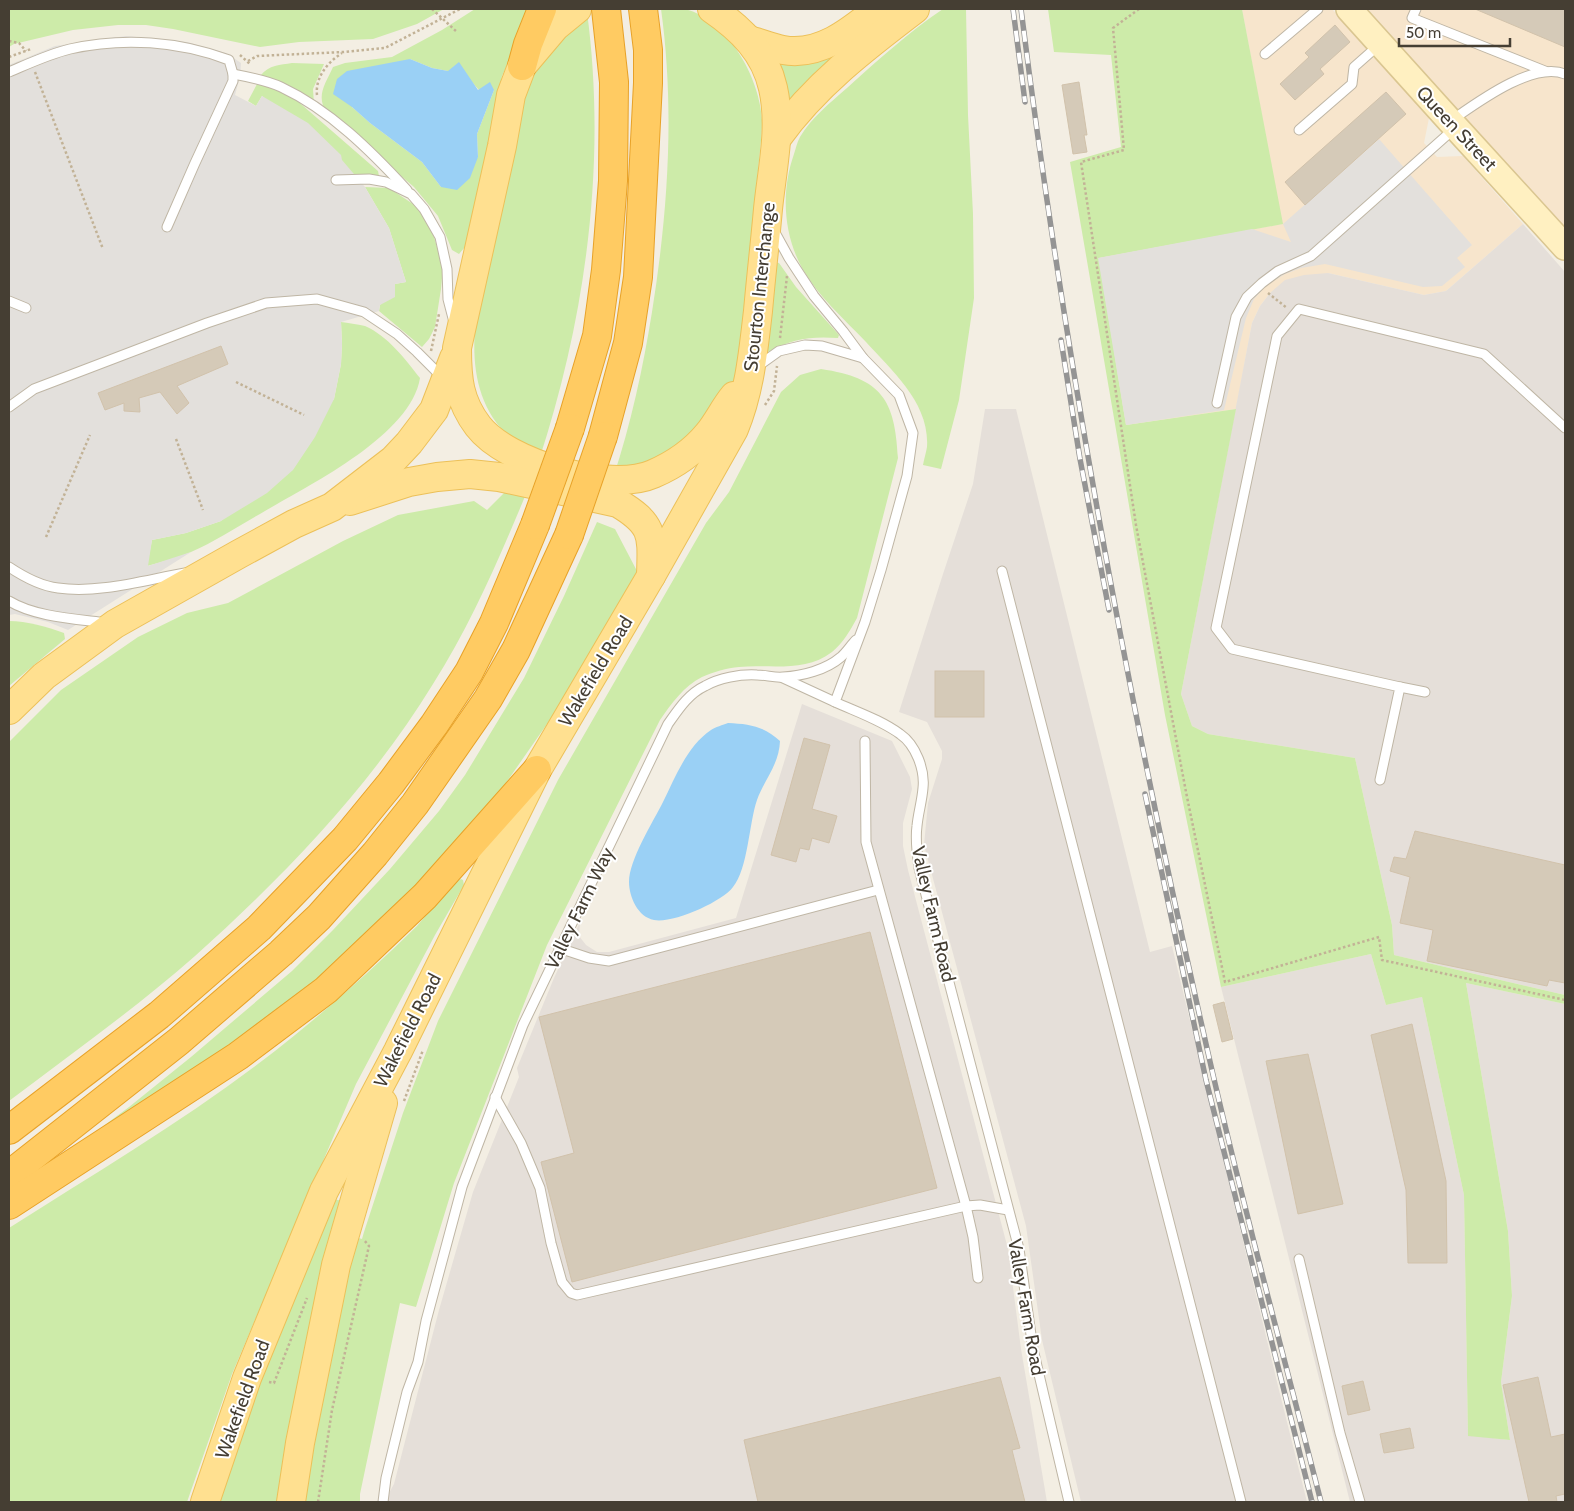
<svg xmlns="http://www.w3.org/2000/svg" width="1574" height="1511" viewBox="0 0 1574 1511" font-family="Cabin,sans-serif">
<rect width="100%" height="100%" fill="#f3eee3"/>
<g fill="#f7e5cc">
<path d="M1242 9H1332L1429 118 1424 143 1437 157 1463 156 1523 224 1446 291 1424 295 1328 273 1270 293 1260 306 1252 323 1236 409 1126 425 1098 258 1282 224Z"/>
<path d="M1368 9H1565V229L1450 101Z"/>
</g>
<g fill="#e5dfd9">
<path d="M1523 224 1565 272V995L1394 955 1392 925 1355 758 1208 734 1192 726 1181 694 1252 323 1260 306 1270 293 1285 280 1304 275 1328 273 1424 295 1446 291Z"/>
<path d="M985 409H1016L1150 952 1172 946 1278 1386 1307 1502H1081L1042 1340 1026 1226 924 845 928 803 942 759V751L927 722 899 712 943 574 973 484Z"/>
<path d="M802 704 892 741 910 777 912 789 903 823V846L908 870 1008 1249 1021 1349 1047 1502H384L394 1484 439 1310 473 1192 519 1077 517 1068 554 978 580 922 579 936 586 945 597 952H609L736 918Z"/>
<path d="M1371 954 1386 1005 1422 997 1464 1195 1468 1435 1510 1440 1501 1382 1512 1296 1508 1231 1466 983 1565 1004V1502H1350L1221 987Z"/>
</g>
<g fill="#cdeba9" fill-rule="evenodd">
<path d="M9 9H444L417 24 373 39 299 42 260 47 173 29 146 25H118L73 30 14 44 9 47Z"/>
<path d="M475 9H533L502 76 476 207 465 247 459 254 452 250 438 216 414 187 327 113C315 96 326 83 333 67L345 63 392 57 442 30ZM410 59 432 68 448 71 472 82 479 90H494L477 134 478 157 441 187 422 162 370 123 352 107Z"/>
<path d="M661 9C669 9 678 8 685 9 728 20 760 78 762 120 762 130 761 141 760 151L736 384 691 449 613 478C631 424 643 368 652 312 668 212 675 109 661 9Z"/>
<path d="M886 9H895L787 105 765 52Z"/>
<path d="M943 9H966L968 115 973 214 974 298 959 400 941 469 923 465C924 459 926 453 927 447 930 403 892 371 866 342 844 319 818 296 802 268 783 233 781 191 794 154 796 148 797 142 800 137 812 117 830 103 847 88 878 60 909 32 943 9Z"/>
<path d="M1048 9H1242L1283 224 1099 258 1126 425 1236 409 1181 694 1192 726 1208 734 1355 758 1392 925 1394 955 1565 995V1004L1466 983 1508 1231 1512 1296 1501 1382 1510 1440 1468 1436 1464 1195 1422 997 1386 1005 1371 954 1221 987 1165 715 1070 162 1121 147 1111 55 1054 52Z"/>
<path d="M587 12C607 161 586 317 539 460 531 454 521 449 514 442 475 407 471 364 476 315L520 101 532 67Z"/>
<path d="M292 63 324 64 313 89 314 104 261 75C269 65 280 65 292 63Z"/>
<path d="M257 84 267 86 294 98 378 171 379 176H342L262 96 256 106 248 101Z"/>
<path d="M365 187 389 188 416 206 432 230 443 267 441 289 435 327 429 339 422 347 379 311 380 305 395 284 406 282 389 228Z"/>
<path d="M774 262 779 263 796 287 839 335 838 338C810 336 792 339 768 352L766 350Z"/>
<path d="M341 322C348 323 357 324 365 326 388 336 405 359 420 378 411 435 311 484 265 511 240 525 216 541 191 552 177 558 162 562 147 566L152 540 186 533 221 521 334 399 341 364 342 344Z"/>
<path d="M821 369C882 378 895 400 898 458L857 618C850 631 843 643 832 652 805 673 770 664 739 667 727 668 713 672 702 677 684 686 671 704 660 720L547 945 454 1183 416 1307 400 1303 360 1494V1502H300L355 1237 362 1239 364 1232 403 1113 438 1021 558 780 706 523 729 492 781 392 800 375Z"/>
<path d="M509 488 526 494C499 559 471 624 433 684 370 787 284 876 195 956 136 1008 71 1054 9 1101V742L61 690 138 637 187 613 228 603 343 541 398 515 474 501 487 510Z"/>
<path d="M597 522 615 529 637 571 579 678 485 813 371 935 242 1042 35 1177 129 1107 191 1057 292 971 333 930 390 869 439 811 465 775 524 678 564 596Z"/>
<path d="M9 621C27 621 47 627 64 633L65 639 9 686Z"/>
<path d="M461 879 463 880 464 885 435 935 356 1084 232 1374 187 1502H9V1228C105 1167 207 1107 295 1035 337 1001 378 964 417 926 428 914 448 886 461 879Z"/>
<path d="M330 1198 346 1202 294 1403 277 1502H215L247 1410Z"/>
</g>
<g fill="#e3e0dc">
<path d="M126 36 187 42 226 53 241 63 240 77 235 95 256 106 262 96 308 123 341 155 342 160 365 187 389 228 406 282 395 284V297L380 305 379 311 341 322 342 344 341 364 334 399 315 437 293 470 267 493 221 521 186 533 152 540 148 566 191 552 68 630 48 622 15 614 9 615V65L55 46Z"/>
<path d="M1379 139 1472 245 1457 258 1465 267 1442 286 1423 287 1325 264 1301 268 1285 274 1267 285 1254 299 1246 318 1224 410 1126 425 1098 258 1252 229 1291 242 1283 224Z"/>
</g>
<g fill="#9ad0f5">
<path d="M410 59 432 68 448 71 459 62 478 90 490 82 494 90 477 134 478 157 470 178 457 190 441 187 422 162 370 123 352 107 333 94 337 79 347 71Z"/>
<path d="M728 723C749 724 764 726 780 741 779 765 765 778 757 800 749 823 748 869 733 887 722 902 672 924 654 920 638 917 629 897 629 882 629 860 653 822 663 802 675 778 687 746 711 730 715 727 723 725 728 723Z"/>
</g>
<g fill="#d5cab8" stroke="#d1c2ab">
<path d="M1475 9H1565V47Z"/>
<path d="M1335 25 1350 42 1320 69 1324 74 1295 100 1280 84 1309 57 1305 53Z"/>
<path d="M1079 82 1087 135H1084L1087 152 1073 154 1062 85Z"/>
<path d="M1386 92 1406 114 1305 205 1285 182Z"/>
<path d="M221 346 228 364 177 386 189 403 177 414 160 392 139 398 140 412 124 411V403L105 410 98 393Z"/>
<rect x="935" y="671" width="49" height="46"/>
<path d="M804 738 830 745 812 809 837 816 829 843 812 838 809 850 800 848 796 862 771 855Z"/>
<path d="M1415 831 1565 865V983L1549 980 1547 986 1427 961 1433 930 1400 923 1410 877 1390 871 1394 857 1406 859Z"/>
<path d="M870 932 937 1188 572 1282 541 1162 574 1153 539 1017Z"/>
<path d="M1224 1002 1233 1039 1222 1042 1213 1005Z"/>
<path d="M1412 1024 1446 1181 1447 1263H1408L1406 1190 1371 1035Z"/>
<path d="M1308 1054 1343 1204 1298 1214 1266 1061Z"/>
<path d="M1000 1377 1020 1448 1012 1450 1025 1502H758L744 1440Z"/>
<path d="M1538 1377 1551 1437 1565 1434V1494L1556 1496 1557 1502H1529L1503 1385Z"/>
<path d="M1363 1381 1370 1410 1348 1415 1342 1386Z"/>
<path d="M1410 1428 1414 1448 1384 1453 1380 1434Z"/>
</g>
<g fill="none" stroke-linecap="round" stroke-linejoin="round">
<g stroke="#bfb6a5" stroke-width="11">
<g id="lane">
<path d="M1416 9 1412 18 1545 71"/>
<path d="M1265 54 1318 9"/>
<path d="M9 72C28 64 49 54 70 49 123 37 179 41 229 60L233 74V81L195 163 167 227"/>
<path d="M233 74C249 77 266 80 281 87 330 110 371 151 407 190"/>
<path d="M1452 120C1478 102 1533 61 1565 74"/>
<path d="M1299 130 1352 84 1354 67 1380 44"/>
<path d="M336 180 369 179 386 182 411 194 424 209 440 237 447 269 448 299 454 322"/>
<path d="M773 229 789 258 814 296 843 331 863 358 899 395 913 433 907 476 881 570 865 622 835 702C857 712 881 720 900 734 916 745 925 770 923 788 922 801 918 814 917 826 915 840 917 854 919 868L1019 1249 1033 1349 1069 1502"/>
<path d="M9 301 26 308"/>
<path d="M758 366 779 351 805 345 822 346 863 358"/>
<path d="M1217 403 1236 317 1247 297 1262 283 1278 271 1311 256 1455 128"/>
<path d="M9 407 34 389 207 323 266 303 317 299 364 312 397 334 417 352 443 378"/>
<path d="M9 567C24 577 41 586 58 588 98 594 145 580 185 573"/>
<path d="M1002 571 1241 1502"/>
<path d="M9 601C35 617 77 619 107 623"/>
<path d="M783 678 835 702"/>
<path d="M1400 687 1425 692"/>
<path d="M865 741 866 842 966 1206 973 1237 978 1278"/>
<path d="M1380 780 1400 687 1232 649 1216 628 1277 336 1299 309 1484 354 1565 428"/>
<path d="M559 948 589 958 609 961 878 890"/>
<path d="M495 1097 521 1143 540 1188 551 1243 562 1282 571 1293 577 1295 966 1206 980 1205 1008 1210"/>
<path d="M1299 1259 1340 1433 1360 1502"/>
<path d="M383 1502 386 1478 407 1392 418 1362 426 1321 462 1187 523 1025 668 724C678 710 688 694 705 686 719 678 740 674 757 675 766 675 775 678 783 677 802 676 826 670 841 657 846 653 851 645 856 640"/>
</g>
</g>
<g stroke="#dac691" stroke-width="28">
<path id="secondary" d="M1349 9 1450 121 1565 247"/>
</g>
<g stroke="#ecc059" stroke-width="30">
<g id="primary">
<path d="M577 9 555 27 522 66 511 95 502 146 457 348C457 379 459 401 478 426 507 464 610 493 653 474 674 465 694 451 708 434 718 422 724 408 734 396"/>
<path d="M749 40C760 43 772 48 783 50 820 57 852 30 878 9"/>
<path d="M777 138C814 86 865 47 915 9"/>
<path d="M350 501 409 482 437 477 470 474 499 477 618 503C655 525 652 536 651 576"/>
<path d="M9 710 44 676 115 624 239 554 294 524 332 507 393 460 409 443 434 410 454 358"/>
<path d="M205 1502 247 1378 324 1191 398 1051 537 770 651 576 734 429C750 390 753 353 758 311 761 277 765 243 768 209 772 169 782 128 773 88 765 52 741 29 712 9"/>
<path d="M291 1502 300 1443 336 1265 383 1103"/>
</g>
</g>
<g stroke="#e8a228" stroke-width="30">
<g id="highway">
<path d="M522 66 528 44 542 9"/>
<path d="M570 428 597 336 606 270 613 181 614 82 606 9"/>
<path d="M603 436 628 343 638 277 648 83V50L643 9"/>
<path d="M9 1130 159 1015 259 928 345 839 391 783 434 725 469 672 494 623 535 525"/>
<path d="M9 1175 179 1041 281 953 319 917 375 854 415 804 488 699 516 650 569 535"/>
<path d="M9 1205 238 1056 326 990 425 896 537 770"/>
</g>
</g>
<g stroke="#c2b296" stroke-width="2.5" stroke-dasharray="2.5 2.5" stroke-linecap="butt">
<path d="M432 9 457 32"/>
<path d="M1139 9 1113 28 1124 150 1081 162 1136 525 1186 792 1225 982 1379 937 1382 960 1565 1000"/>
<path d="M9 41 19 43 26 51"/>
<path d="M240 55 251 65"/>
<path d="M9 57 31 49"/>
<path d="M248 61 257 56 343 52 385 48 460 9"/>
<path d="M35 72 103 249"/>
<path d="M317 95C315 77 328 62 342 53"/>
<path d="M1268 293 1287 308"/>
<path d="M780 338 787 276"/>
<path d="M431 351 439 314"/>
<path d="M236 382 304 415"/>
<path d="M765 405 774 391 777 366"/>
<path d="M176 439 203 510"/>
<path d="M46 537 90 435"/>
<path d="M404 1101 423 1050"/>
<path d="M269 1382 274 1383 307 1298"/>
<path d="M318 1502 332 1410 369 1246 364 1240"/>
</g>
<use href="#lane" stroke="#fff" stroke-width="9"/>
<use href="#secondary" stroke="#fff0c1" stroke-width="25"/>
<use href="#primary" stroke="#ffe090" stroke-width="28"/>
<use href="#highway" stroke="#ffcb62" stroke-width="28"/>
<g stroke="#949494" stroke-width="5.5">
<g id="rail">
<path d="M1013 9 1025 102"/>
<path d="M1021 9C1066 369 1133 726 1214 1079 1247 1221 1285 1361 1321 1502"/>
<path d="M1061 340 1080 459 1109 610"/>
<path d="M1145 794 1206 1080 1312 1502"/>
</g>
</g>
<use href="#rail" stroke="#fff" stroke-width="4" stroke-dasharray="11" stroke-linecap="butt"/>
<g stroke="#e8a228" stroke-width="30" stroke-linecap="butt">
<g id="highway-bridge">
<path d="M535 525 570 428"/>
<path d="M569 535 603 436"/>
</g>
</g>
<use href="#highway-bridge" stroke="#ffcb62" stroke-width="28"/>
</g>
<g text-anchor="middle" stroke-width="4" stroke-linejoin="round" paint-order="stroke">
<g font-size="19" fill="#453e33" stroke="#fff">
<text transform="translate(1457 128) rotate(47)" y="7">Queen Street</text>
<text transform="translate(759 287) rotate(-84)" y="7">Stourton Interchange</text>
<text transform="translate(595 671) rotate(-59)" y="7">Wakefield Road</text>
<text transform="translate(579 908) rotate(-64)" y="7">Valley Farm Way</text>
<text transform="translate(934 914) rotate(77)" y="7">Valley Farm Road</text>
<text transform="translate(407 1030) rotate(-63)" y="7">Wakefield Road</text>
<text transform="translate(1027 1307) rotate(80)" y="7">Valley Farm Road</text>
<text transform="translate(242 1399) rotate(-70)" y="7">Wakefield Road</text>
</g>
</g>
<rect width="1574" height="1511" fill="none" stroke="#453e33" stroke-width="20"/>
<path d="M1399 38v8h111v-8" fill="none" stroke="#453e33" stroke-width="2.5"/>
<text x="1406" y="38" font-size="15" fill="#453e33" stroke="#ffffff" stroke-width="4" paint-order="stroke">50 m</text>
</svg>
